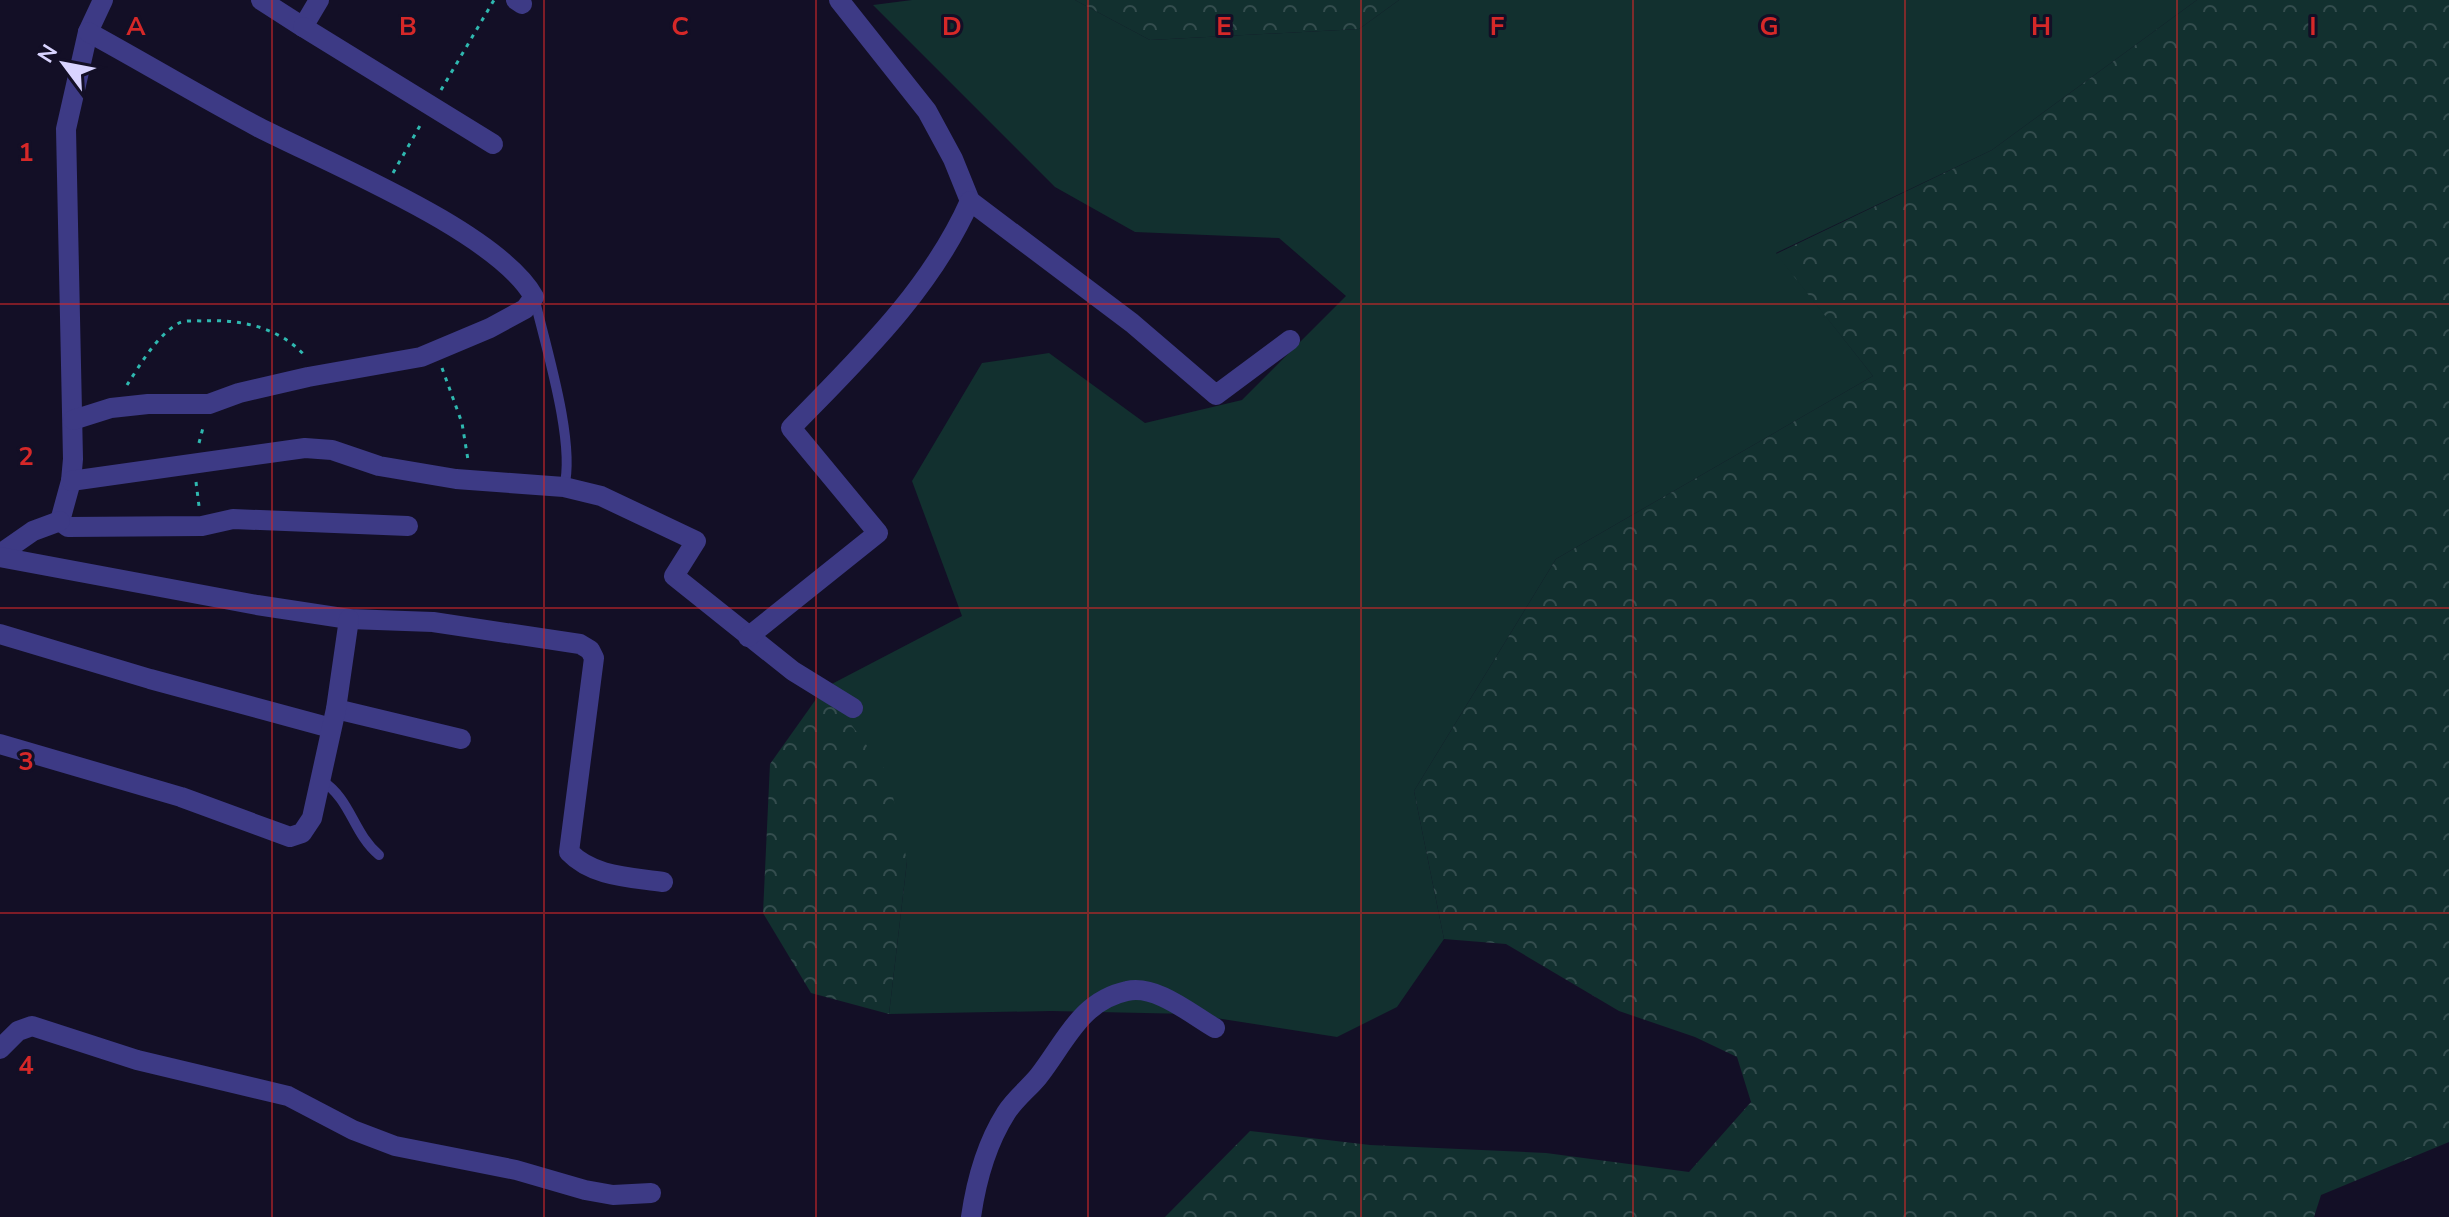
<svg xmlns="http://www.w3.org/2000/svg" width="2449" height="1217" viewBox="0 0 2449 1217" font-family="'Nunito Sans',sans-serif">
<defs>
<pattern id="forest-crowns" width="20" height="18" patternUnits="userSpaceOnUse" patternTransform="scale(2)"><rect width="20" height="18" fill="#12302f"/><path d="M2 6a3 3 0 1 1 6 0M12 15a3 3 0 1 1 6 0" fill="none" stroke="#344d4e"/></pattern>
</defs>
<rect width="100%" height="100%" fill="#130f26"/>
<path fill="#12302f" d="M912 0H1075L1150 40 1359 29 1399 0H2197L1992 150 1776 253 1873 376 1556 559 1414 791 1444 939 1397 1007 1337 1037 1190 1014 1051 1011 889 1014 907 861 824 688 962 616 912 481 982 363 1049 353 1145 423 1242 400 1346 296 1279 238 1135 232 1055 187 873 5Z"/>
<g fill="url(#forest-crowns)">
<path d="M1075 0H1399L1359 29 1150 40Z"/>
<path d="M2197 0H2449V1142L2321 1195 2314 1217H1165L1250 1131 1370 1145 1546 1153 1689 1172 1751 1102 1737 1057 1695 1037 1619 1011 1506 944 1444 939 1414 791 1556 559 1873 376 1776 254 1992 150Z"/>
<path d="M824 688 888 774 907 861 889 1014 811 993 763 913 770 764Z"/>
</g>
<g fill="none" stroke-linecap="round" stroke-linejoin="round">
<g stroke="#2fb8b0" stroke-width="3" stroke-dasharray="4 6" stroke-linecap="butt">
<path d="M441 90 494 0"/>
<path d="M393 173 421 124"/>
<path d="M442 368 462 423 468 460"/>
<path d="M127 385C140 365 157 335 179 323 185 320 197 321 204 321 242 319 281 328 306 357"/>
<path d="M199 443 204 424"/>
<path d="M196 482 199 506"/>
</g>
<g stroke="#3d3a85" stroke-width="10">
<path d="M534 297C545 344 576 443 564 487"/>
<path d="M321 780C352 800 352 832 379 855"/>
</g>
<g stroke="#3d3a85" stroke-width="20">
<path d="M103 0 88 32 66 129 73 459 71 481 60 521 68 527 202 526 233 519 408 526"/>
<path d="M261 0 303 27 319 0"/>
<path d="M516 0 522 4"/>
<path d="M839 0 927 111 953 159 970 201"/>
<path d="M303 27 493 144"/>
<path d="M73 420 111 408 148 404H209L239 393 308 377 421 357 490 328 525 309 534 297C498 232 328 163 258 127 201 97 145 63 88 32"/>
<path d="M71 481 305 448 332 450 379 466 456 479 564 487 601 496 696 541 674 576 793 671 853 708"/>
<path d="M0 554 33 531 60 521"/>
<path d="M0 557 257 605 349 619 433 622 580 644 590 650 594 658 569 852C593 877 630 877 663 882"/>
<path d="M0 634 150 679 331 728"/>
<path d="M748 637 878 533 791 428C859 358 930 291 970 201L1132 323 1216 395 1290 340"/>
<path d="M336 709 461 739"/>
<path d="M0 744 181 797 290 837 302 833 312 818 336 709 349 619"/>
<path d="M0 1049 18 1031 32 1026 137 1060 288 1096 353 1130 395 1146 516 1170 585 1190 613 1195 651 1193"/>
<path d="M971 1217C976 1182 987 1143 1006 1113 1014 1100 1028 1089 1038 1077 1065 1043 1080 1001 1127 991 1156 984 1192 1015 1215 1028"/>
</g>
</g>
<path fill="none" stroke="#d62828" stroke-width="2" stroke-opacity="0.55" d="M272 0V1217M544 0V1217M816 0V1217M1088 0V1217M1361 0V1217M1633 0V1217M1905 0V1217M2177 0V1217M0 304H2449M0 608H2449M0 913H2449"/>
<g font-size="26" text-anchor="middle" font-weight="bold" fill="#d62828" stroke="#130f26" stroke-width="6" stroke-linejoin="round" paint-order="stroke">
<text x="136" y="35">A</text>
<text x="408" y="35">B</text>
<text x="680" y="35">C</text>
<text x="952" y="35">D</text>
<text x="1224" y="35">E</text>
<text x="1497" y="35">F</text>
<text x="1769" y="35">G</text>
<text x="2041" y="35">H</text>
<text x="2313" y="35">I</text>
<text x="26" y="161">1</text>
<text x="26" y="465">2</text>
<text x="26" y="770">3</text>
<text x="26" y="1074">4</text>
</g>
<g transform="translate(64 64) rotate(302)" stroke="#130f26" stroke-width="6" paint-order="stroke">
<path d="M0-6L14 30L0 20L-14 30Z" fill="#d9d4ff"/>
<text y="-12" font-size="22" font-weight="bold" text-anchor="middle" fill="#d9d4ff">N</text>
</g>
</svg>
